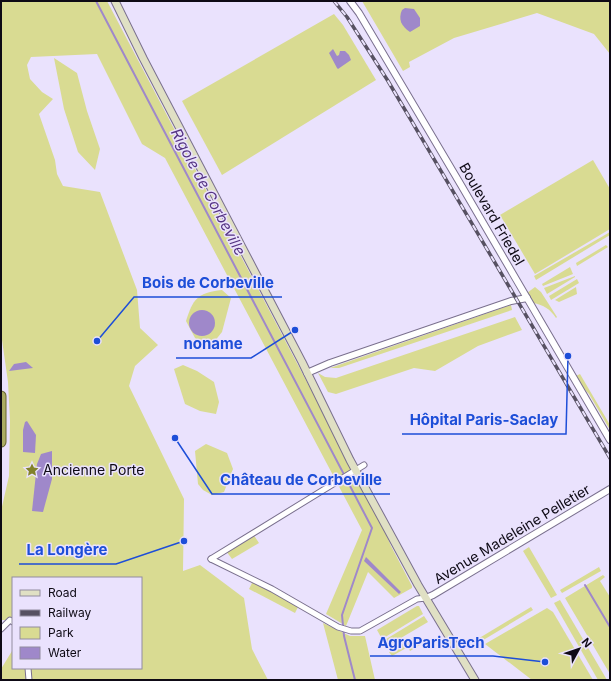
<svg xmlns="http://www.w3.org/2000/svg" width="611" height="681" viewBox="0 0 611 681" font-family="Inter,sans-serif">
<rect width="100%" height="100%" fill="#eae2fd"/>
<g fill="#d9db92">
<path d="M1 1H107L383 527 391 546 412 586V588L394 598 368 572 346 626 326 614 362 530 165 158 142 144 97 54 31 57 27 65 30 79 42 92 53 99 39 114 55 160 57 174 63 186 100 192 137 290 140 328 158 345 135 366 129 386 184 499 183 571 200 565 244 598 252 649 268 680H1V669L12 651 13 645V668H141V578H13V620H1V511L9 476 10 421 8 382 1 333Z"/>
<path d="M362 1H610V54L594 34 537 13 454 38 409 62 410 67 403 71Z"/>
<path d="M334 14 343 25 376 80 222 175 182 101Z"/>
<path d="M54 58 77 73 87 111 100 149 95 170 78 152 64 109Z"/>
<path d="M593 160 610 189V229L535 274 500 215Z"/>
<path d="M610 232V235L536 280 534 276Z"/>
<path d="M606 245 608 247 577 266 576 263Z"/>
<path d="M570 267 573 274 543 286 542 284Z"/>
<path d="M575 276V277L547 294 544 288Z"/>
<path d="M577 279 579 283 551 300 549 296Z"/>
<path d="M535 287 541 292 557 317 556 318C550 309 544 305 533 303L527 293Z"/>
<path d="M576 287 577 294 559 302 555 300Z"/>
<path d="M222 290 231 298 222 332 210 347 195 338 186 321C193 299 197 293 222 290Z"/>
<path d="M511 305 512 310 339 368H330Z"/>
<path d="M515 317 522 330 478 346 435 371 414 368 336 394 328 392 318 373 325 377 336 378Z"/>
<path d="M183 365 197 371 214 382 219 402 216 414 200 411 185 404 174 369Z"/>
<path d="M580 374 610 425V430L589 394 585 390 576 376Z"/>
<path d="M206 444 227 453 233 469 224 492 212 495 203 490 198 484 195 451Z"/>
<path d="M253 534 259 543 232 559 226 551Z"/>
<path d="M529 547 557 595 551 598 523 551Z"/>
<path d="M599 567 601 571 562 593 560 590Z"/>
<path d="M603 575 605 577 600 581 610 597V674L565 598Z"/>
<path d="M253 581 299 605 295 613 249 589Z"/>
<path d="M560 600 607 680H598L554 603Z"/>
<path d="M417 606H419L423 614 382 639 377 630Z"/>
<path d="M531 607 533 610 480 642 476 640Z"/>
<path d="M547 608 553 612 593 680H532L485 644Z"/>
<path d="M424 616 428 622 389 645H385L383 641Z"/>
<path d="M323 623 350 636H365L375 680H338Z"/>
<path d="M414 637H421L425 642 410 651 408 647 392 656 389 652Z"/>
</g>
<g fill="#9f88ca">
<path d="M405 8 414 9 420 18V26L410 32C401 26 398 19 402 10Z"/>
<path d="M333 49 337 56 339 55 340 51H345L349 55 351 60 338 69 337 68 329 53Z"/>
<circle cx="202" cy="323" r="13"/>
<path d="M26 362 33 368 9 371 14 364Z"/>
<path d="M27 421 36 435 35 453 23 452V430L25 422Z"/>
<path d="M52 451V479L43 512 32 511 37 464 41 454Z"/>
<path d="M366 557 401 592 399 594 364 561Z"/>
</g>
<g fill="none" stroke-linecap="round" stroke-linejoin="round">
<g stroke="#9f88ca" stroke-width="2">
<path d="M96 1 372 528 342 615 344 636 355 680"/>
<path d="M585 585 610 627"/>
</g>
<g stroke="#7a708e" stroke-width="7">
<g id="minor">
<path d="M211 559 272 589 338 627 351 631H360L417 599 426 598"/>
<path d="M211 559 364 465"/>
<path d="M1 629 10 620 13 622"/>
<path d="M28 668 29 680"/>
</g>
</g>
<g stroke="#7a708e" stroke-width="8">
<g id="tertiary">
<path d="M350 1 359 13 461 185 610 440"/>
<path d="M307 373 330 363 511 301 527 298"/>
<path d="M426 598 433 595 610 489"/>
</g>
</g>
<g stroke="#7a708e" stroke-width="9">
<path id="secondary" d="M115 1 143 58 302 362 350 460 418 585 475 680"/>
</g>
<g stroke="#66662e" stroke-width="11">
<path id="trunk" d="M1 396V442"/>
</g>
<use href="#minor" stroke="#fff" stroke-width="5"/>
<use href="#tertiary" stroke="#fff" stroke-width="6"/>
<use href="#secondary" stroke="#e0e0c4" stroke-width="7"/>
<use href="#trunk" stroke="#abac63" stroke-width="9"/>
<g stroke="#575162" stroke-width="3.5">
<path id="rail" d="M334 1 347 17 388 81 610 458"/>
</g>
<use href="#rail" stroke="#eae2fd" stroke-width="2" stroke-dasharray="6" stroke-linecap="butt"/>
</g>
<defs>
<g id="sight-bare" transform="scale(1.08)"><path d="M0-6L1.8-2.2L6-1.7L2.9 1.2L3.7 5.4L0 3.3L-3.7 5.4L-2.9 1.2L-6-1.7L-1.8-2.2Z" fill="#82822b" stroke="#eae2fd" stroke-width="2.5" paint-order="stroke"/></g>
</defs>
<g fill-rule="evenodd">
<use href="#sight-bare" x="32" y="470"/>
</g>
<g text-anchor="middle" stroke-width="3" stroke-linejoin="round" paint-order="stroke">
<g font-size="14" fill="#0e0a15" stroke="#eae2fd">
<text transform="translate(492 214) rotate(60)" y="5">Boulevard Friedel</text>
<text transform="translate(512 534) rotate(-31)" y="5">Avenue Madeleine Pelletier</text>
</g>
<g font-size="14" fill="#0e0a15" stroke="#eae2fd" text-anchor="start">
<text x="43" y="475">Ancienne Porte</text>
</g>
<g font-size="15" font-style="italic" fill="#543382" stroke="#eae2fd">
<text transform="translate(208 192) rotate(62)" y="5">Rigole de Corbeville</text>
</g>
</g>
<path fill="none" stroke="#1d4ed8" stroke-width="1.5" d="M97 341L134 297H282M295 330L251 358H176M568 356L566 434H402M175 438L212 494H390M184 541L116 564H19M545 662L493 656H370"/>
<g fill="#1d4ed8" stroke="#eae2fd" stroke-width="1.5">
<circle cx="97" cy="341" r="4"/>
<circle cx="295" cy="330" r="4"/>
<circle cx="568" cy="356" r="4"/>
<circle cx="175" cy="438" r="4"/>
<circle cx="184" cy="541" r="4"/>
<circle cx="545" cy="662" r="4"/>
</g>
<g font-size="15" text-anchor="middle" font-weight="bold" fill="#1d4ed8" stroke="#eae2fd" stroke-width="3" stroke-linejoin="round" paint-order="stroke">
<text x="208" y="288">Bois de Corbeville</text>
<text x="213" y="349">noname</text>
<text x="484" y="425">Hôpital Paris-Saclay</text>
<text x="301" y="485">Château de Corbeville</text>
<text x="67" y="555">La Longère</text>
<text x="431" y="648">AgroParisTech</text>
</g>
<rect width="611" height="681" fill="none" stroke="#0e0a15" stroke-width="4"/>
<rect x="12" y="577" width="130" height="92" fill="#eae2fd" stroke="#928ca0"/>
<rect x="20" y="590" width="20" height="6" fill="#e0e0c4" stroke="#928ca0"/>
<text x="48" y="597" font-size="12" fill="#0e0a15">Road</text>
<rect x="20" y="610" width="20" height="6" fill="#575162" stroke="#928ca0"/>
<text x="48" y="617" font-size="12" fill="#0e0a15">Railway</text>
<rect x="20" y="627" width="20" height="12" fill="#d9db92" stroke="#928ca0"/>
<text x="48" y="637" font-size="12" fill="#0e0a15">Park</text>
<rect x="20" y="647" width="20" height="12" fill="#9f88ca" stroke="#928ca0"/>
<text x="48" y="657" font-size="12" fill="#0e0a15">Water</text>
<g transform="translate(579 649) rotate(50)" stroke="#eae2fd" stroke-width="3" paint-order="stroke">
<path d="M0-3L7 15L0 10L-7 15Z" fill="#0e0a15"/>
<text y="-6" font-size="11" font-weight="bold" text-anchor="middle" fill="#0e0a15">N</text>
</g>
</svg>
